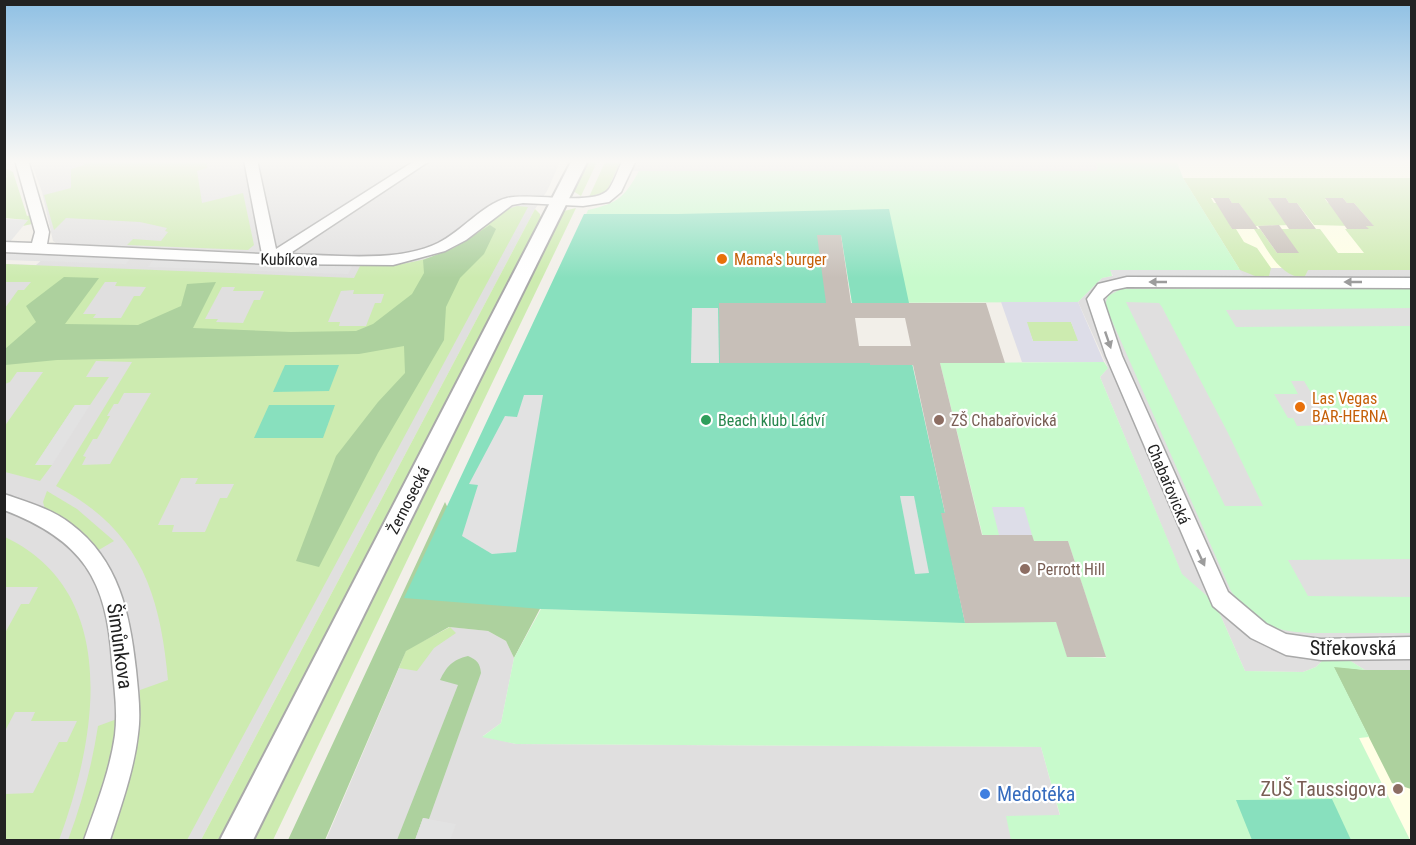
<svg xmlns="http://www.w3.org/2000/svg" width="1416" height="845" viewBox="0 0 1416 845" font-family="'Roboto Condensed',sans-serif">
<rect width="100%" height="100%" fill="#f2efe9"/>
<g fill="#e0dfdf">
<path d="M26 160H561L547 191 535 209 201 840H5V264L36 265 59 245 53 241 42 192 33 167Z"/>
<path d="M621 160H1094L1098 167 1096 171H616Z"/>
<path d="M1240 268H1411V670H1365L1344 657 1330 653 1316 667 1303 672 1245 671 1215 603 1182 575 1100 377 1108 368 1078 302 1102 278 1112 276Z"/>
<path d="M450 627 488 631 506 641 514 658 501 723 483 736 516 744 1041 747 1060 816 1013 840H326L399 668Z"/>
</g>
<g fill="#ffffe5">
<path d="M1176 160H1411V268H1240L1183 178Z"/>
<path d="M1357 734 1411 737V840H1410Z"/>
</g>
<g fill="#cdebb0" fill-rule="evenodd">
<path d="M5 160H9V164L5 168 13 172 27 216 30 215 32 224 23 226 27 220 5 218 4 182 7 176 5 175Z"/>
<path d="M84 160H207V168L197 171 202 203 243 193 254 245 248 250 127 245 133 239 161 241 168 232 165 231 167 228 140 222 66 218 54 230 44 195 71 188V169L84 165Z"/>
<path d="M586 160H598L581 196 573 191 572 187Z"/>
<path d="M606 160H621L607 191 589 197Z"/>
<path d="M1183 178H1411V270H1308L1304 278C1278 276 1267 248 1254 229H1260L1277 253H1298L1281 229H1320L1338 253H1364L1345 229H1368L1366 226 1373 225 1354 203H1347L1343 198 1325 199 1328 203H1334L1352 226 1314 225 1297 203H1289L1286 198H1269L1271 203H1277L1293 225 1255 226 1239 203H1232L1229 198H1211L1214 203H1219L1232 229H1236L1244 242 1257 248 1271 268 1269 276 1260 278 1240 270Z"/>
<path d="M517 206 528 207 187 840H109C125 793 138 740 140 690L168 680C160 592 139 529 56 486L132 362 96 361 86 377H109L90 405H75L36 464 52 465 40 481 5 472 4 427 43 372H17L10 382 5 384V308L18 290H24L31 282H5V264L354 278 360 266C401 267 442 260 475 234 489 224 500 210 517 206ZM105 282H117L115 286 146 287 140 296H134L121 318H93L96 314H83ZM222 287H235L233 291H264L260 300H254L243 323 216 322 218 319H205ZM354 290 353 294H384L381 303H375L366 326H339L340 322H328L341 291ZM124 393H151L110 464 82 465 86 457 83 456 93 439H97L110 416H107L114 404H118ZM181 478H198L195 484H234L227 498H220L205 532H172L174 525H158Z"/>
<path d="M576 208 273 840H250L558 216 564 211Z"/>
<path d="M535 209 540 214 541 220 225 840H201Z"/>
<path d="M1026 322H1071L1079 341H1033Z"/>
<path d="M47 491 77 509 114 541 97 551 96 547 45 509 43 502Z"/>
<path d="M5 537C123 593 96 741 59 840H5V794L33 793 59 742H67L77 721H31L35 712H15L5 731V633L21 604H29L38 587H5Z"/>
<path d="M450 627 456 633 434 648 417 671 399 668 406 650Z"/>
<path d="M117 719 108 774 88 840H68C82 803 92 765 98 726Z"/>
</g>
<g fill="#add19e">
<path d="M490 225 496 229 484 254 460 278 446 307 444 340 378 453 319 567 296 561 336 456 378 402 405 373 404 346 359 354 57 360 5 365V349L36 322 26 306 64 277 99 278 65 324 138 325 181 306 187 284 216 282 193 328 291 332 356 331 373 324 412 294 424 273 423 260 454 248Z"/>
<path d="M445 502 460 534 543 603 514 658 506 641 488 631 449 627 406 651 325 840H288Z"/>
<path d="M468 656C477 660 480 663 481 673L429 819 423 818 415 840H397L458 685 440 680C447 666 452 660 468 656Z"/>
<path d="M1333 666 1365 670H1411V789L1392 783Z"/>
</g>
<g fill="#c8facc" fill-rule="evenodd">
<path d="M1094 160H1176L1183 178 1240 270H1111L1112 276 1102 278 1078 302 852 303 841 235 580 228 588 210C618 203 624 198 639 171H1096L1098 167Z"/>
<path d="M1121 289H1411V308L1226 310 1236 327 1411 326V559L1288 560 1308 596 1411 597V633C1388 633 1365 633 1342 633 1293 633 1261 636 1231 591L1105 305 1108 296ZM1126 302 1159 303 1162 307 1228 433 1263 506H1225ZM1291 381H1304L1331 425 1297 426 1293 418H1288L1274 394H1298Z"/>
<path d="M1104 362 1108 368 1100 377 1182 574 1215 603 1245 671 1303 672 1316 667 1330 653 1344 657 1365 670 1334 667 1369 737 1359 738 1410 840H1011L1006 816 1060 815 1041 747 516 744 482 737 501 723 514 658 541 609 1056 621 1067 656 1106 658 1068 541H1034L1031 535H999L984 541 940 363Z"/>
</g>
<g fill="#88e0be">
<path d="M889 209 909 303H852L841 235 826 303H720V362L870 363V365H905L912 363 943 504 945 513H942L965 623 541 609 404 598 584 214H678Z"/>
<path d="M285 365H339L329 391 273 392Z"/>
<path d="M269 405H335L323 438H254Z"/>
<path d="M1332 799 1351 840H1252L1236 800Z"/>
</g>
<g fill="#e2e2e2">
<path d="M5 219 28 220 5 248Z"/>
<path d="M5 251 132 256 126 264 5 260Z"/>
<path d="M154 259 352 266 348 274 148 267Z"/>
<path d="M1110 270H1240L1245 278H1114Z"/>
<path d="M692 308H718L719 363H691Z"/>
<path d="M524 395H543L516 552 492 554 462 536 478 485 469 484 505 416 517 417Z"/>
<path d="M75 405H90L52 465H35Z"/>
<path d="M900 496H914L929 573 915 574Z"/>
<path d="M423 818 456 824 450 840H415Z"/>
</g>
<g fill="#dddde8" fill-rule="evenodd">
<path d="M1001 302H1078L1104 362H1022ZM1027 322H1071L1078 341H1033Z"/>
<path d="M992 507H1024L1032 535H999Z"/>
</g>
<g fill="#c7bfb8" fill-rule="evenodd">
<path d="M1213 198H1229L1232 203H1239L1258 229H1232Z"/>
<path d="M1268 198H1286L1289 203H1297L1316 229H1289Z"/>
<path d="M1325 198H1343L1347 203H1354L1374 226H1366L1369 229H1347Z"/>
<path d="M1279 225 1299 253H1277L1258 226Z"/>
<path d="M817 235H841L851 303H986L1005 363H940L982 535H1032L1034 541H1068L1106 657H1067L1056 622 965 623 941 513H945L913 365H870V363H720L719 303H826ZM855 318H905L911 346H859Z"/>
</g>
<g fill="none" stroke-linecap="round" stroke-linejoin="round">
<g stroke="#a9a9a9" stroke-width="3">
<g id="minor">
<path d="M15 160H28L49 232 47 244 262 254 244 160H257L276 249 416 160H431L289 254C335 255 397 263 438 243 461 232 483 204 507 198 530 192 596 207 609 189 615 180 618 169 623 160H636L621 192 609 202 583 206 523 203 512 205 466 240 445 251 393 265 271 264 4 252V242L32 243 35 232Z"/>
<path d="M1127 277 1412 278V288L1127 287 1113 290 1103 299 1122 356 1228 592 1266 624 1286 634 1321 639 1412 637V659L1321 660 1286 655 1251 638 1213 606 1106 356 1087 299 1098 284Z"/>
<path d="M4 494C27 502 52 509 71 524 119 560 130 614 136 670 138 691 141 713 138 734 134 770 121 806 110 840H84C96 806 110 771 115 735 118 710 114 686 112 662 107 580 83 540 4 510Z"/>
</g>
</g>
<g stroke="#a9a9a9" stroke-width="4">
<path id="tertiary" d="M572 160H588L253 840H220Z"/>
</g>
<use href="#minor" fill="#fff" fill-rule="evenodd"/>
<use href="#tertiary" fill="#fff" fill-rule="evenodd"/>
</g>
<defs><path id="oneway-solid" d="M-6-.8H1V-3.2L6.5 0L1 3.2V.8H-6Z" transform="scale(1.5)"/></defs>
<g fill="#9c9c9c">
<use href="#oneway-solid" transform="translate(1158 282) rotate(-180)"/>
<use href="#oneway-solid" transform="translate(1353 282) rotate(-180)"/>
<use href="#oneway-solid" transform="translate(1108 340) rotate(71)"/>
<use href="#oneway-solid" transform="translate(1201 558) rotate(65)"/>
</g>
<linearGradient id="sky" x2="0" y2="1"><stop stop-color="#8fc0e4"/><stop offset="0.58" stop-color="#f9f8f5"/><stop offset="1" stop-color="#f9f8f5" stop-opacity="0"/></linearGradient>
<rect width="1416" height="278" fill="url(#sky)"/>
<g fill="#e8710a" stroke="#fff" stroke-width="2">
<circle cx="722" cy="259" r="6"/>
<circle cx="1300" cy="407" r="6"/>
</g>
<circle fill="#2e9e5b" stroke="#fff" stroke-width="2" cx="706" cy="420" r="6"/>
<g fill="#8d6e63" stroke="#fff" stroke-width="2">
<circle cx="939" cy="420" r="6"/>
<circle cx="1025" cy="569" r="6"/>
<circle cx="1398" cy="789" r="6"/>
</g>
<circle fill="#3f7fe0" stroke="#fff" stroke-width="2" cx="985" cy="794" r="6"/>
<g text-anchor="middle" stroke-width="4.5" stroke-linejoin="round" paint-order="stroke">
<g font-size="16" fill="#222" stroke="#fff">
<text transform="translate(289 259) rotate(1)" y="6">Kubíkova</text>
<text transform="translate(1169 484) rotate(67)" y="6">Chabařovická</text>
<text transform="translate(408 500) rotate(-63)" y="6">Žernosecká</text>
</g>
<g font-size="16" fill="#c56008" stroke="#fff" text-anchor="start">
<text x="734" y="265">Mama's burger</text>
<text x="1312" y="404">Las Vegas<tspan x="1312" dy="18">BAR-HERNA</tspan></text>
</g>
<g font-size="16" fill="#27864d" stroke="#fff" text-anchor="start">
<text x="718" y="426">Beach klub Ládví</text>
</g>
<g font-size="16" fill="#785e54" stroke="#fff" text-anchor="start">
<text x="951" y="426">ZŠ Chabařovická</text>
<text x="1037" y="575">Perrott Hill</text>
</g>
<g font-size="20" fill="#222" stroke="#fff">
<text transform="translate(120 646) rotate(82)" y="7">Šimůnkova</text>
<text x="1353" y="655">Střekovská</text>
</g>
<g font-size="20" fill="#785e54" stroke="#fff" text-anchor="end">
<text x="1386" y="796">ZUŠ Taussigova</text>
</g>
<g font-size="20" fill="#366cbe" stroke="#fff" text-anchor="start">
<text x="997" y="801">Medotéka</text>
</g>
</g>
<rect width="1416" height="845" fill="none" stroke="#222222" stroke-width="12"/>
</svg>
